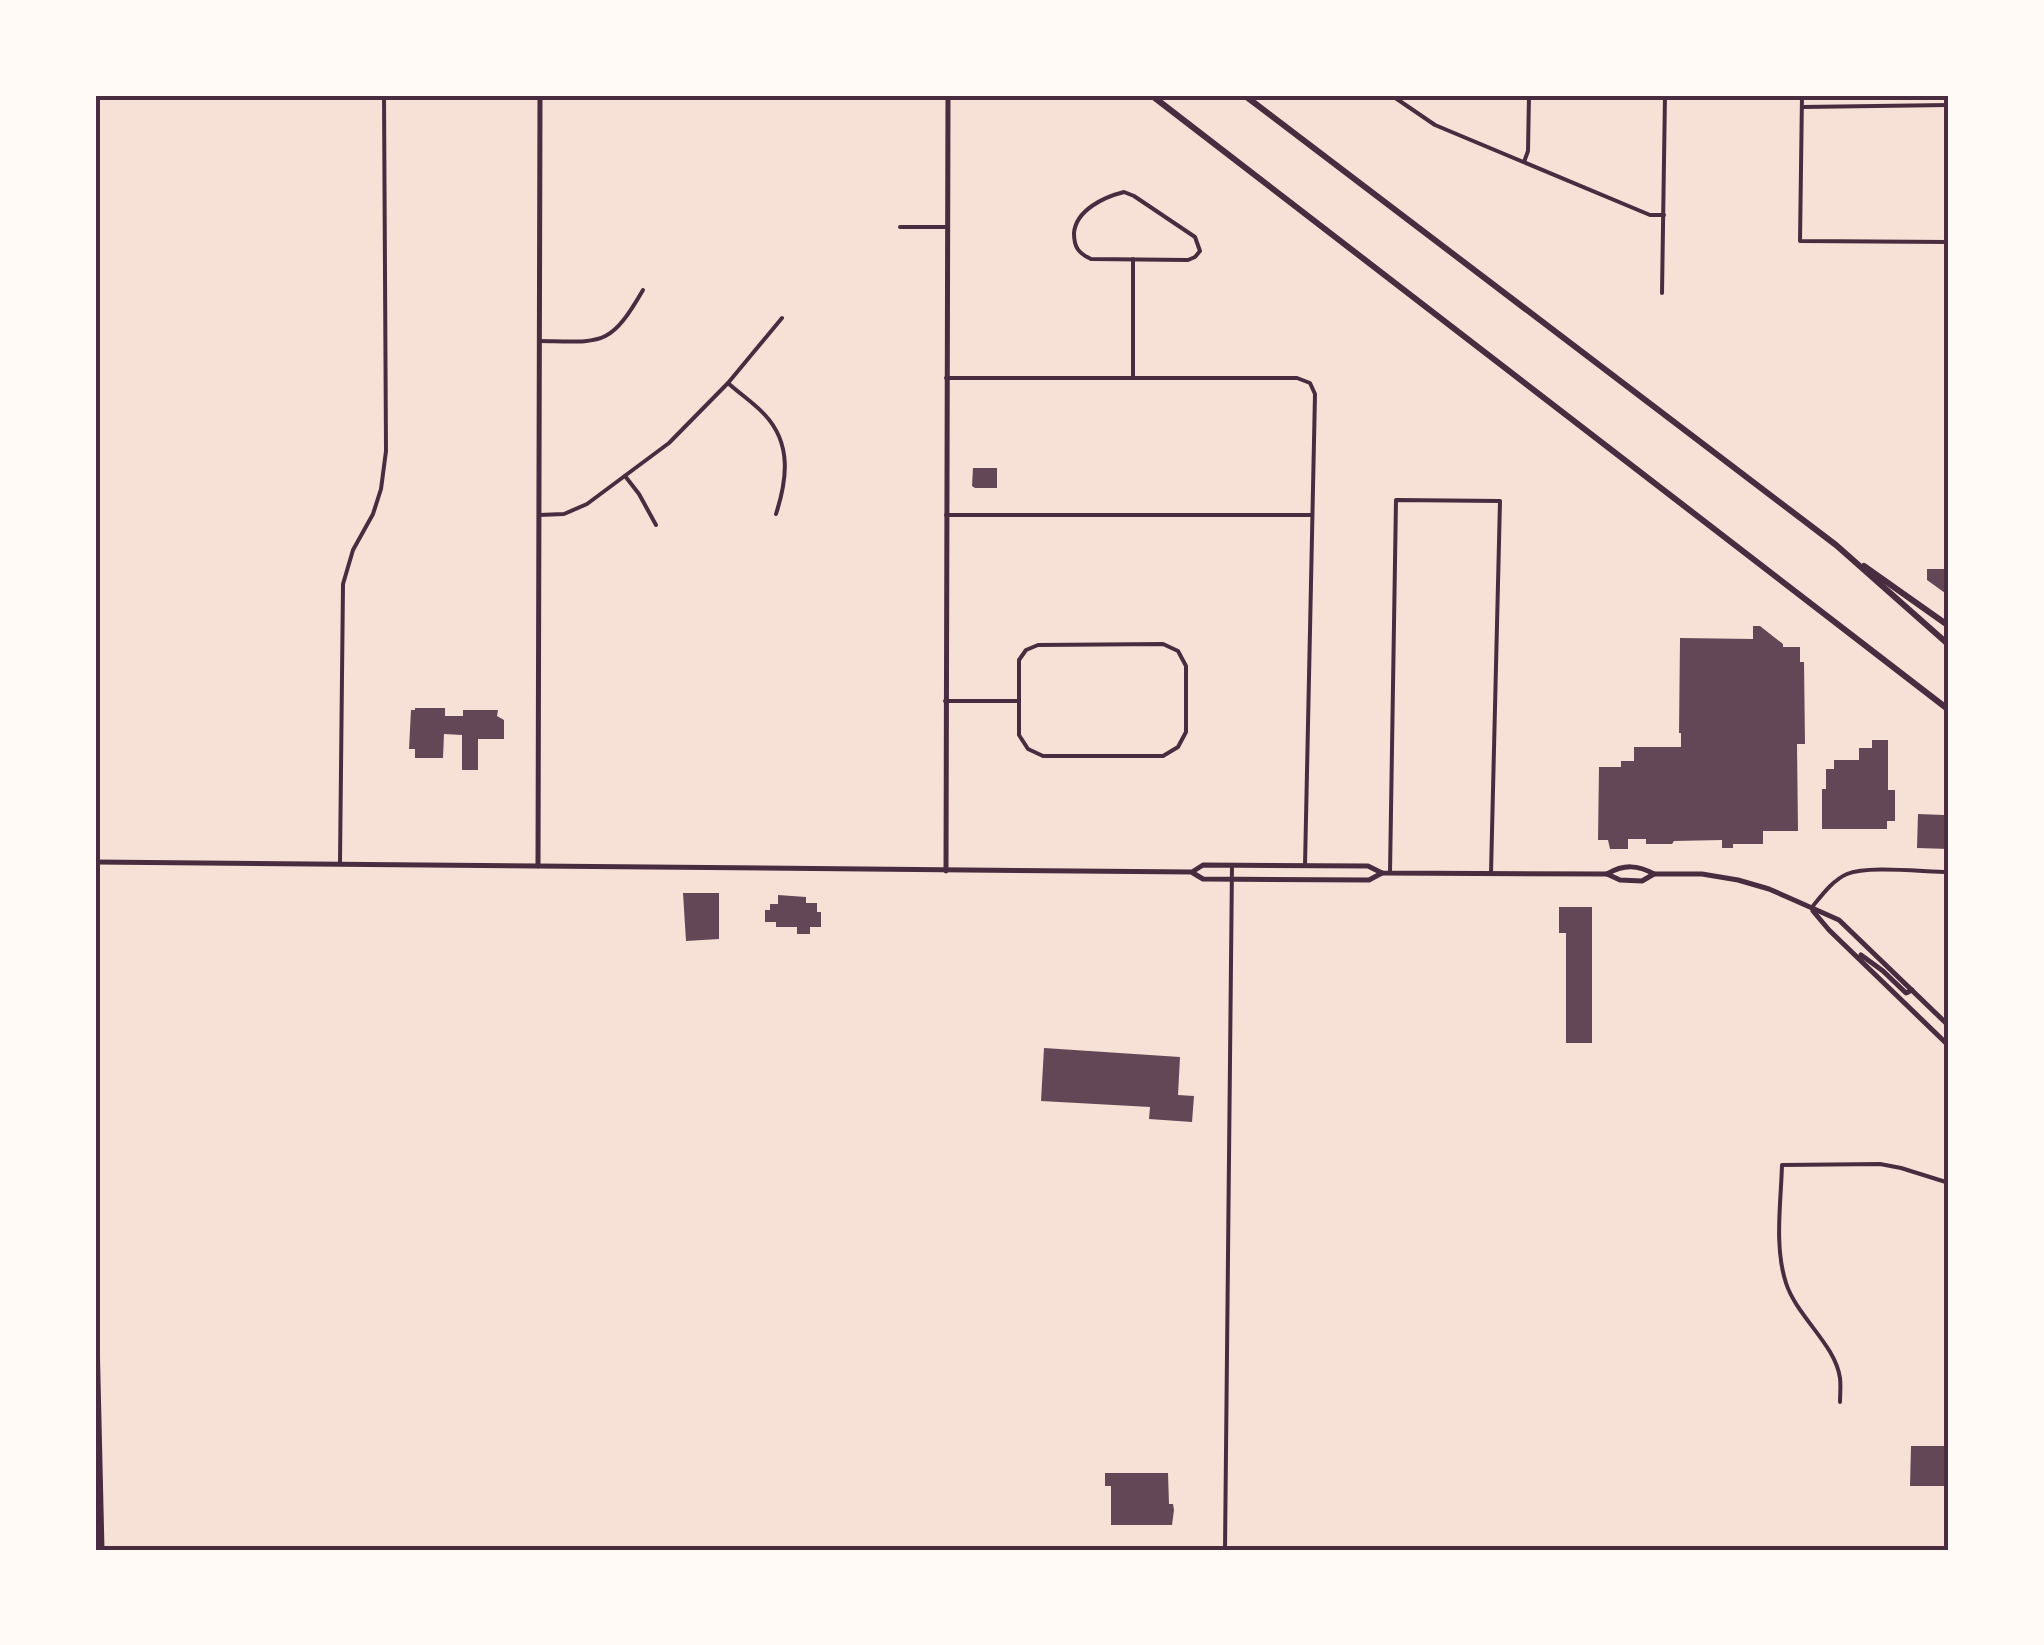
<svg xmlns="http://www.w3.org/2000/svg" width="2044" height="1645" viewBox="0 0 2044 1645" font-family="'Titillium Web',sans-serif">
<rect width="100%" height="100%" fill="#f7e1d7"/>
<g fill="#644757">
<path d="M973 468H997V488H975L972 486Z"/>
<path d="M1927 569H1949V588L1945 593 1927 580Z"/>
<path d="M1753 626H1760L1783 644V647H1800V662H1804L1805 744H1797L1798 831H1763V844H1733V848H1722V840L1674 841 1672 844H1646V839H1628V849H1610L1608 840H1598L1599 767H1621V761H1634V747H1681V733H1679L1680 638 1753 639Z"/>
<path d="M415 708H445V716H463V710H498L497 716 504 720V739H478V770H462V735L444 734 443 758H415V749H409L411 710H415Z"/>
<path d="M1872 740H1888V790H1895V821H1887V829H1822V789H1826V769H1834V760H1859V748H1872Z"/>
<path d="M1945 789 1949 790V849L1917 848 1918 814 1944 815Z"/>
<path d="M683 893H719V939L686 941Z"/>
<path d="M778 895 806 897V903H817V912H821V927H810V934H797V927H776V922H765V910H770V904H778Z"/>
<path d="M1559 907H1592V1043H1566V933H1559Z"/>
<path d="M1044 1048 1180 1057 1178 1095 1194 1096 1192 1122 1149 1119 1150 1107 1041 1101Z"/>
<path d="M1911 1446H1949V1486H1910Z"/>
<path d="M1105 1473H1168L1169 1504H1173L1174 1510 1172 1525H1111V1486H1105Z"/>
</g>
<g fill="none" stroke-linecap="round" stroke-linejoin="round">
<g stroke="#4a2c40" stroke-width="4">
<path d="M486 95 540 98"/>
<path d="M1391 95 1435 125 1650 215H1664"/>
<path d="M1802 95 1800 241 1949 242"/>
<path d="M1802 107 1949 105"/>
<path d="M1524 162 1528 151 1529 95"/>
<path d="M1124 192 1134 196 1195 237 1200 251 1195 257 1188 260 1091 259C1078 253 1074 247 1074 233 1076 210 1104 197 1124 192Z"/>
<path d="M900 227H947"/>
<path d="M1133 259V378"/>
<path d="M1662 293 1665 95"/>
<path d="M540 341C603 342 610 347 643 290"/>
<path d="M946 378H1297L1310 383 1315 394 1305 866"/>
<path d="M728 383C740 394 754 403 765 415 792 444 787 480 776 514"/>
<path d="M625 476 639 494 656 525"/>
<path d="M539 515 564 514 587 504 669 443 728 383 782 318"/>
<path d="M946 515H1311"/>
<path d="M1163 644 1178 651 1186 666V732L1178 747 1163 756H1043L1028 749 1019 735V660L1026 650 1038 645Z"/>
<path d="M945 701H1019"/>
<path d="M340 862 343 584 353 550 373 514 381 489 386 451 384 95"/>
<path d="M1390 873 1396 500 1500 501 1491 873"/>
<path d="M1813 906C1822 895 1833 880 1847 874 1868 865 1924 872 1949 872"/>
<path d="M1840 1402C1840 1395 1841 1386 1840 1378 1835 1344 1797 1317 1786 1283 1774 1246 1781 1203 1782 1165L1880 1164 1901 1168 1949 1183"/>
<path d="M1225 1550 1232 865"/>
</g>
<g stroke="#4a2c40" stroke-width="5">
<path d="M538 866 540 95"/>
<path d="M946 871 948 95"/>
<path d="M95 1250 102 1550"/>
</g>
<g stroke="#4a2c40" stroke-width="5">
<path d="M95 862 1192 872 1203 865 1368 866 1382 873 1607 874 1620 880 1642 881 1654 874H1702L1738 880 1769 889 1794 900 1839 920 1949 1026"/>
<path d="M1193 873 1203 879 1369 880 1382 873"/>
<path d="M1607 874C1624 864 1638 865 1654 874"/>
<path d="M1813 911 1829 930 1949 1046"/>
<path d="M1861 955 1883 971 1906 993 1912 990"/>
</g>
<g stroke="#4a2c40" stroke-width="6">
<path d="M1151 95 1949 710"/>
<path d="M1244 95 1836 545 1949 645"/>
<path d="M1864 566 1949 626"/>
</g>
</g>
<rect width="2044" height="1645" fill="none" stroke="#fffaf5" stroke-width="195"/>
<rect x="98" y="98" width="1848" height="1450" fill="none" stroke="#4a2c40" stroke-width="4"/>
</svg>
